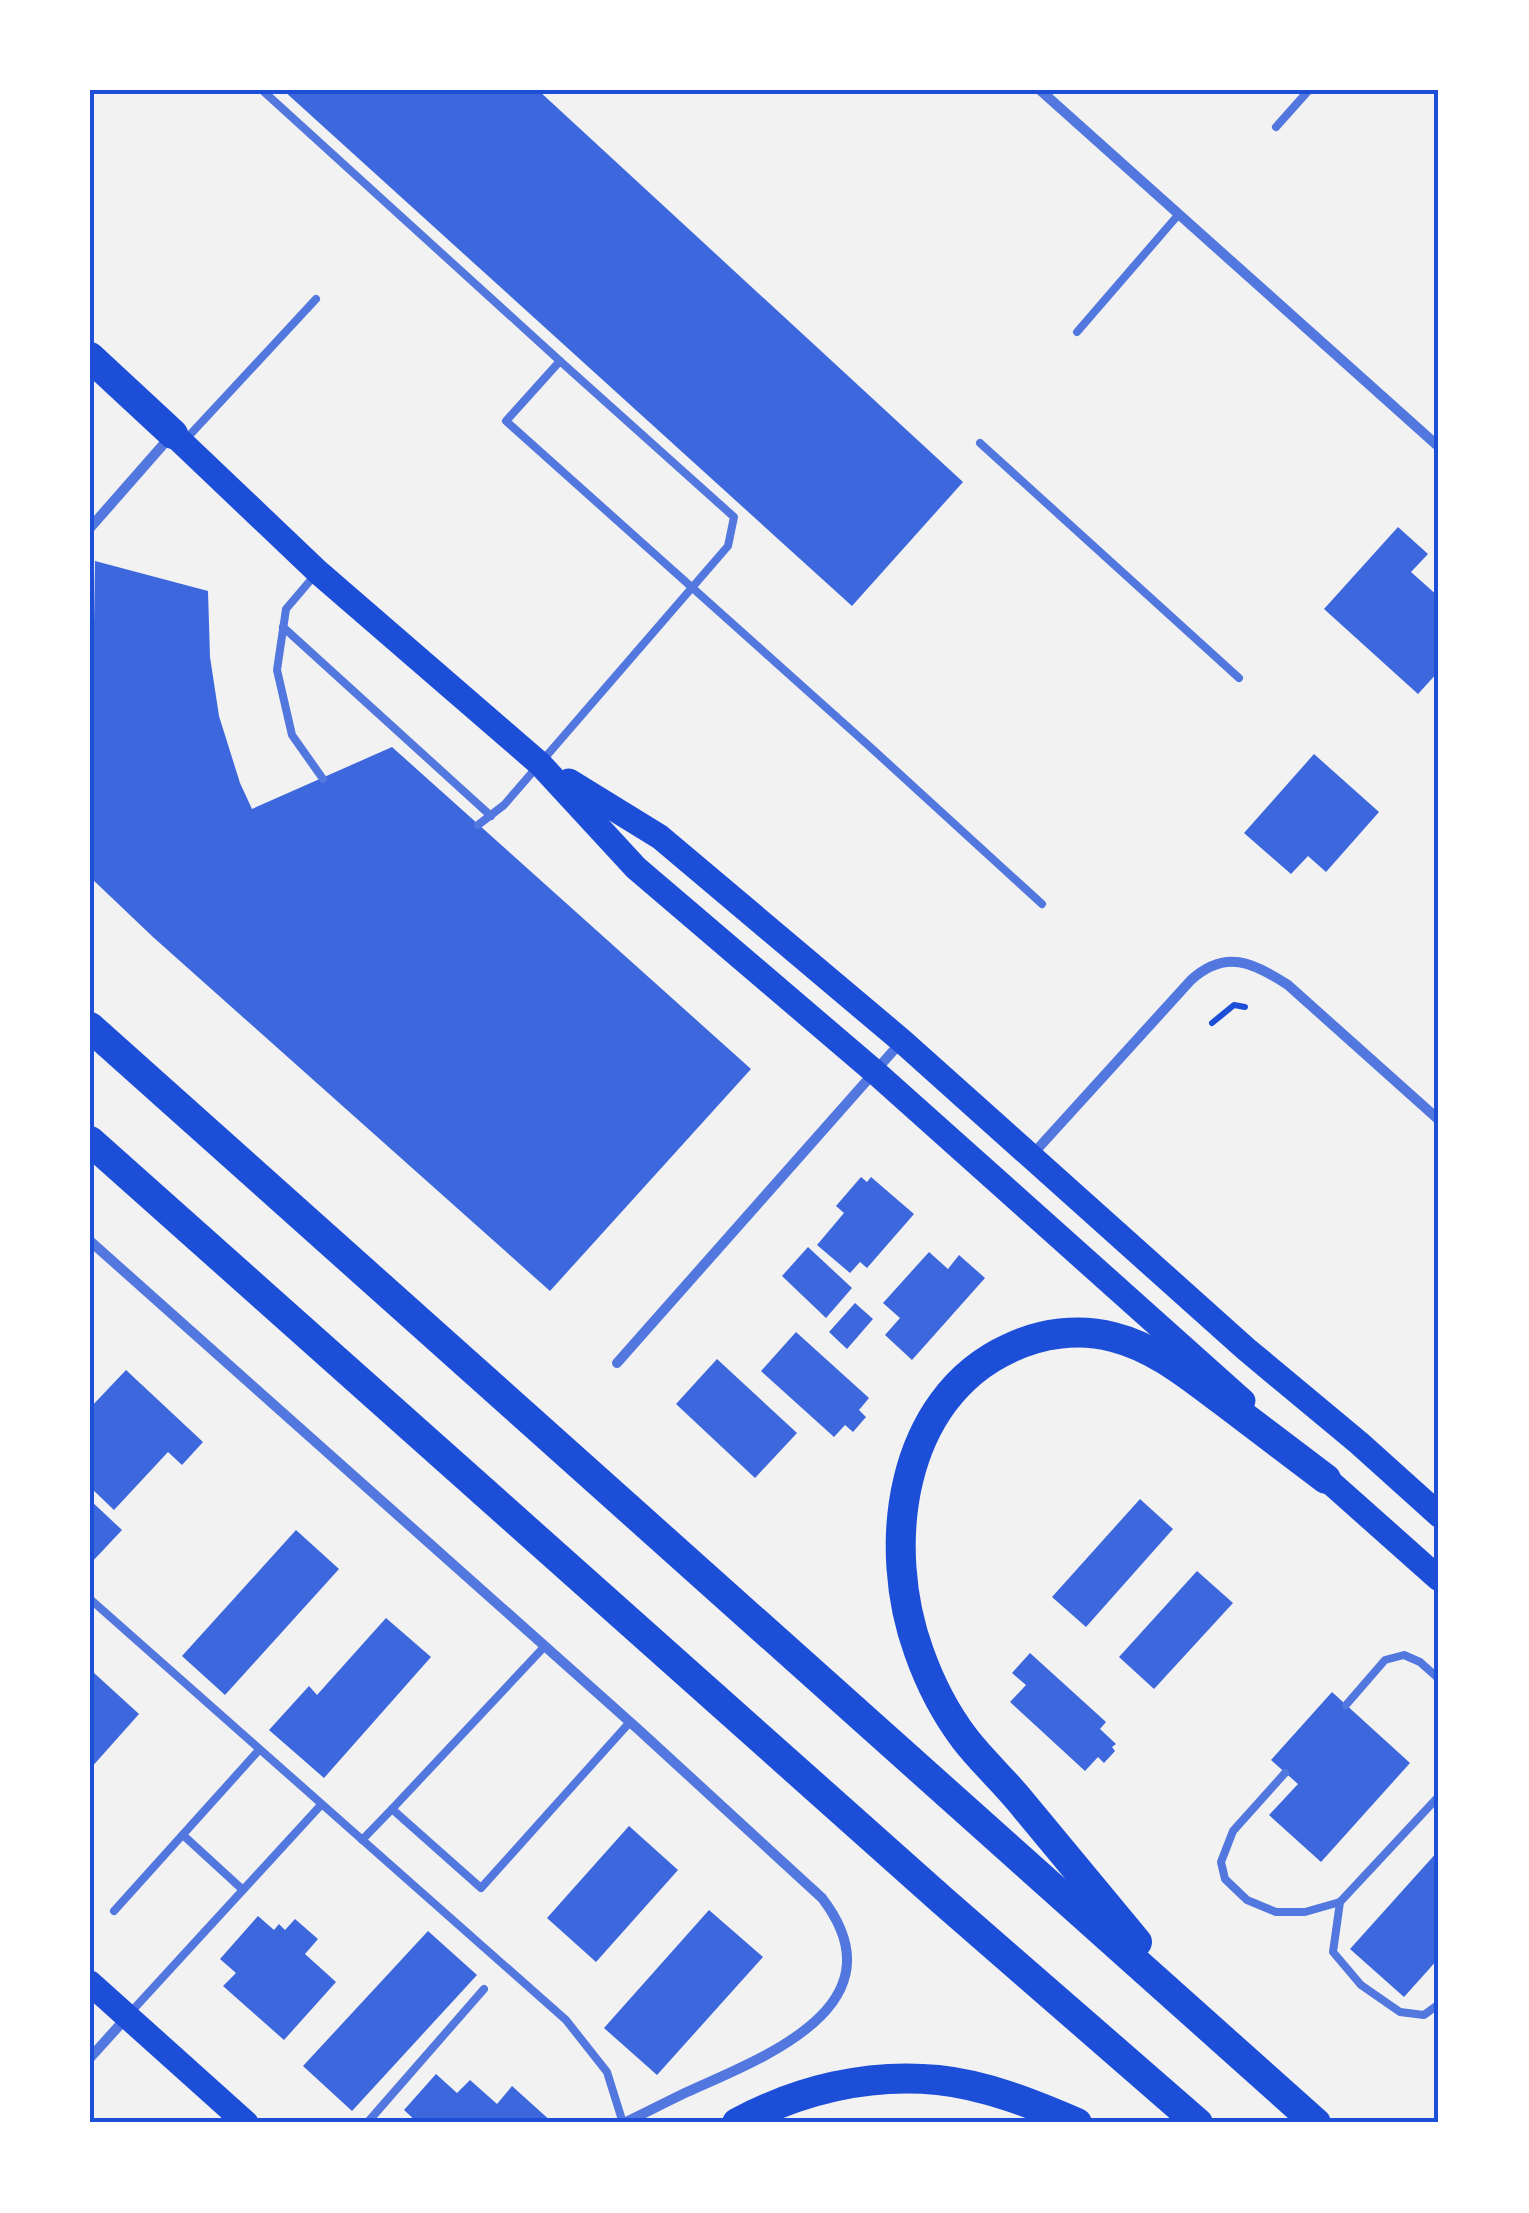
<svg xmlns="http://www.w3.org/2000/svg" width="1529" height="2213" viewBox="0 0 1529 2213" font-family="Manrope,sans-serif">
<rect width="100%" height="100%" fill="#f2f2f2"/>
<g fill="#3d67dc">
<path d="M283 90H538L963 482 852 606Z"/>
<path d="M1398 527 1428 554 1411 572 1439 597V671L1418 694 1324 609Z"/>
<path d="M95 561 208 591 210 657 219 716 240 783 252 809 392 747 751 1069 550 1291 153 937 90 877V629L94 624Z"/>
<path d="M1314 754 1379 812 1326 872 1308 856 1291 874 1244 833Z"/>
<path d="M861 1177 867 1182 871 1177 914 1214 867 1268 860 1262 850 1273 817 1245 844 1213 836 1206Z"/>
<path d="M808 1247 852 1288 826 1318 782 1276Z"/>
<path d="M929 1252 948 1269 959 1255 985 1278 912 1360 885 1335 900 1318 883 1303Z"/>
<path d="M855 1303 873 1319 847 1349 829 1332Z"/>
<path d="M796 1332 869 1398 859 1410 866 1417 853 1432 845 1425 834 1437 761 1371Z"/>
<path d="M717 1359 797 1433 755 1478 676 1404Z"/>
<path d="M126 1370 203 1442 182 1465 168 1452 114 1510 90 1487V1428L93 1424 90 1422V1408Z"/>
<path d="M1140 1499 1173 1529 1086 1627 1052 1597Z"/>
<path d="M90 1500 122 1530 90 1564Z"/>
<path d="M296 1530 339 1569 225 1695 182 1656Z"/>
<path d="M1197 1571 1233 1603 1154 1689 1119 1657Z"/>
<path d="M386 1618 431 1657 324 1778 269 1730 309 1686 317 1695Z"/>
<path d="M1030 1653 1106 1722 1100 1729 1116 1744 1112 1747 1115 1751 1104 1763 1098 1757 1085 1771 1010 1702 1026 1685 1012 1673Z"/>
<path d="M93 1672 139 1714 90 1769V1676Z"/>
<path d="M1332 1692 1410 1763 1321 1862 1269 1815 1298 1784 1271 1760Z"/>
<path d="M629 1826 678 1870 596 1962 547 1918Z"/>
<path d="M1439 1850V1958L1404 1997 1350 1949Z"/>
<path d="M709 1910 763 1957 657 2075 604 2028Z"/>
<path d="M258 1916 274 1930 279 1924 285 1930 295 1919 318 1939 305 1954 336 1982 284 2040 223 1986 236 1973 220 1959Z"/>
<path d="M428 1931 477 1975 352 2111 303 2066Z"/>
<path d="M436 2074 457 2093 470 2080 497 2104 512 2086 553 2123H418L404 2110Z"/>
</g>
<g fill="none" stroke-linecap="round" stroke-linejoin="round">
<path stroke="#1d4ed8" stroke-width="6" d="M1212 1023 1234 1005 1245 1007"/>
<g stroke="#5277de" stroke-width="8">
<path d="M262 90 560 361 506 421 868 745 1042 904"/>
<path d="M1276 127 1309 90"/>
<path d="M1077 332 1179 214"/>
<path d="M186 439 316 299"/>
<path d="M980 443 1239 678"/>
<path d="M315 575 286 609 277 670 292 735 323 779"/>
<path d="M283 627 491 816"/>
<path d="M478 825 504 805 728 546 734 517 560 361"/>
<path d="M90 1599 566 2020 607 2072 623 2123"/>
<path d="M1346 1705 1385 1660 1404 1655 1420 1662 1439 1679"/>
<path d="M1285 1773 1233 1831 1221 1862 1225 1879 1247 1900 1276 1912H1305L1340 1902 1439 1796"/>
<path d="M392 1809 545 1646"/>
<path d="M183 1835 243 1890"/>
<path d="M362 1840 392 1809 481 1888 630 1722"/>
<path d="M1340 1902 1333 1952 1361 1985 1400 2012 1424 2015 1439 2004"/>
<path d="M114 1911 259 1750"/>
<path d="M130 2013 321 1805"/>
<path d="M367 2123 484 1989"/>
</g>
<g stroke="#5277de" stroke-width="10">
<path d="M1040 90 1439 447"/>
<path d="M90 528 169 438"/>
<path d="M1032 1155 1191 980C1225 949 1253 962 1288 985L1439 1120"/>
<path d="M90 1241 639 1730 822 1898C904 2005 765 2057 687 2092 666 2102 645 2113 624 2123"/>
<path d="M617 1363 901 1042"/>
<path d="M90 2058 126 2018"/>
</g>
<g stroke="#1d4ed8" stroke-width="25">
<path d="M173 434 318 572 540 764 636 868 875 1072 1243 1401"/>
<path d="M569 781 660 837 902 1041 1246 1349 1359 1443 1439 1515"/>
<path d="M1312 1466 1439 1579"/>
<path d="M90 1983 246 2123"/>
</g>
<g stroke="#1d4ed8" stroke-width="30">
<path d="M90 357 173 434"/>
<path d="M90 1027 1316 2123"/>
<path d="M90 1141 943 1901 1198 2123"/>
<path d="M1137 1942C1098 1895 1059 1848 1021 1802 1003 1780 982 1761 965 1739 946 1714 930 1683 919 1652 881 1548 898 1399 1010 1348 1041 1333 1079 1328 1113 1337 1156 1348 1188 1375 1223 1401 1257 1427 1292 1453 1326 1479"/>
<path d="M737 2123C798 2090 868 2073 938 2080 986 2085 1033 2104 1077 2123"/>
</g>
</g>
<rect width="1529" height="2213" fill="none" stroke="#ffffff" stroke-width="185"/>
<rect x="92" y="92" width="1344" height="2028" fill="none" stroke="#1d4ed8" stroke-width="4"/>
</svg>
